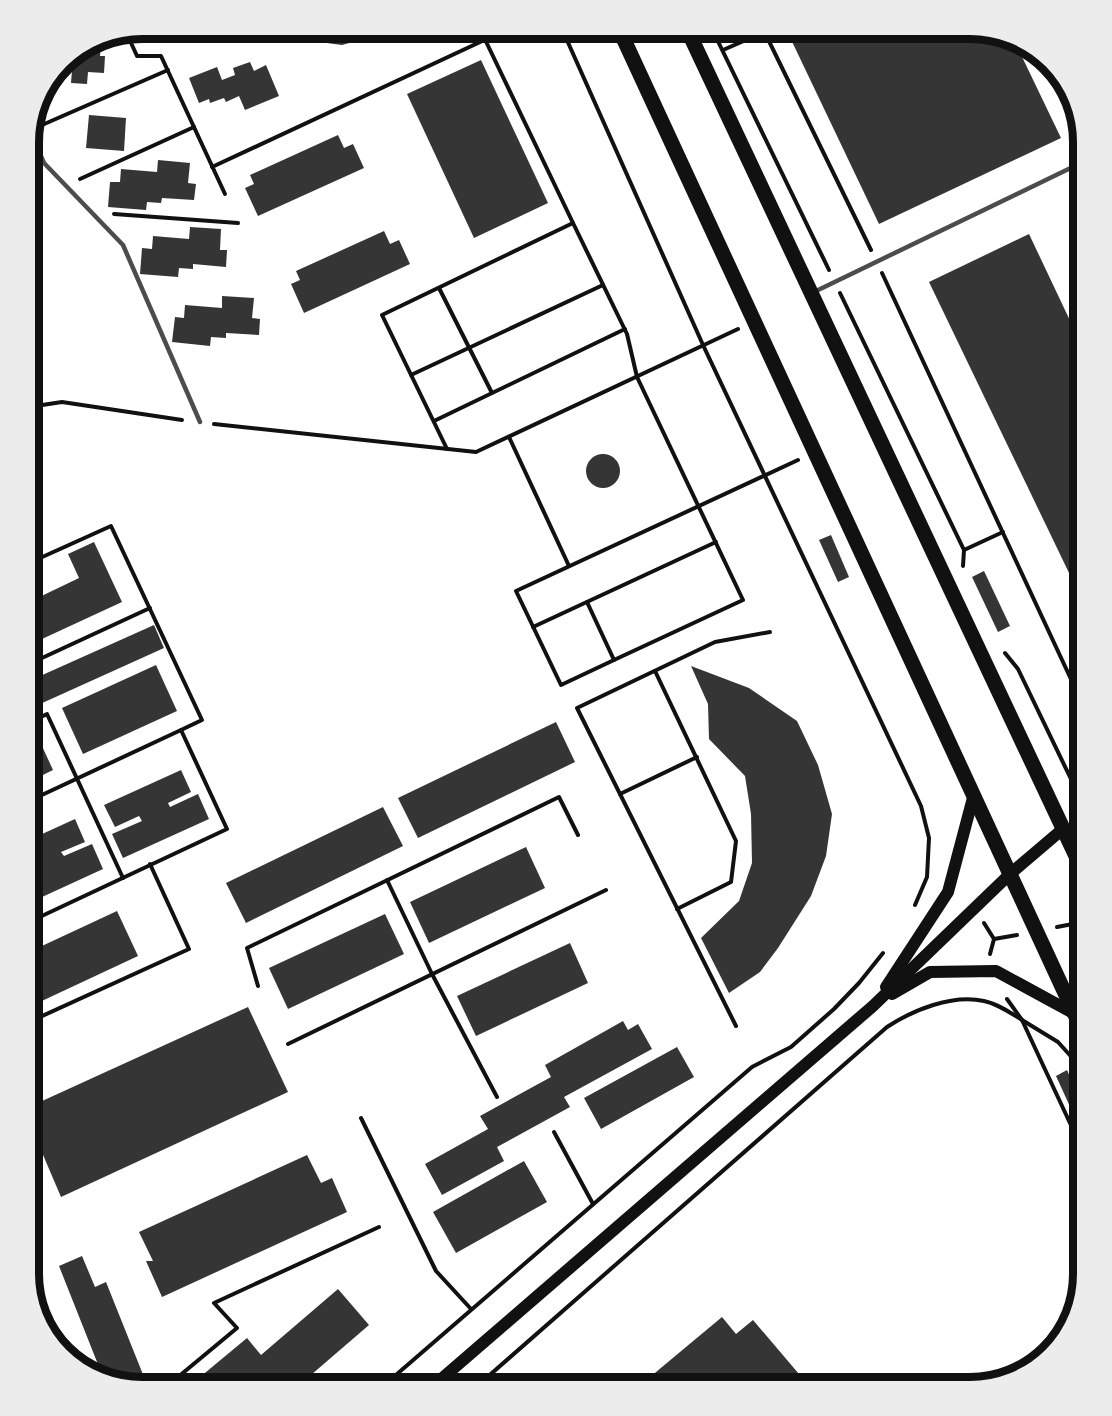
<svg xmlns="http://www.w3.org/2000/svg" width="1112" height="1416" viewBox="0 0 1112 1416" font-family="Raleway,sans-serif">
<rect width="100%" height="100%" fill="#fff"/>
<g fill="#353535">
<path d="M151 29H169L154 35Z"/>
<path d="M281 29H406L398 33 389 32 342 45 319 42 293 35Z"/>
<path d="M786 29H977L1014 40 1061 138 879 224Z"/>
<path d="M101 44 100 56H105L104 73 88 72 87 84 71 83 72 70H67L69 56Z"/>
<path d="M481 60 548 203 474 238 407 94Z"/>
<path d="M250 62 254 71 266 65 279 96 245 110 239 96 226 102 224 98 210 103 209 99 199 103 189 78 217 67 222 80 235 75 233 68Z"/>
<path d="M89 115 126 118 124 151 86 148Z"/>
<path d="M338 135 344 148 353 144 364 168 258 216 245 188 254 184 250 175Z"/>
<path d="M158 160 190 163 188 183 196 184 194 200 162 198 161 203 147 202 146 210 108 207 110 182H120L121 169 157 172Z"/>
<path d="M190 227 221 229 220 250H227L226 267 193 264V269L179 268 178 277 140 274 142 248 152 249 153 236 189 239Z"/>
<path d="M384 231 390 244 399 240 410 264 304 313 291 284 300 280 296 271Z"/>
<path d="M1029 234 1083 348V602L929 282Z"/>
<path d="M222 296 254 298 252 318 260 319 259 335 226 333V338L211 337 210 346 172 342 175 317 184 318 185 305 222 308Z"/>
<circle cx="603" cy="471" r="17"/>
<path d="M831 535 849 577 838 582 819 540Z"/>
<path d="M94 542 122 602 29 645V602L79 578 68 554Z"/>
<path d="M984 571 1010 626 998 632 972 577Z"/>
<path d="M154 625 164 648 29 709V681Z"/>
<path d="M156 665 177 711 83 754 62 708Z"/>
<path d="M691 666 749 688 797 721 818 765 832 814 826 856 811 896 778 948 760 972 729 993 701 938 739 901 752 863 751 814 745 776 709 739 708 704Z"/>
<path d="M556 722 575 762 418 838 398 798Z"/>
<path d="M36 733 53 770 29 782V737Z"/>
<path d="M181 770 191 792 168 803 170 807 198 794 209 819 123 858 112 834 142 821 139 816 115 827 104 805Z"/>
<path d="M383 807 403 846 246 923 226 883Z"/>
<path d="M75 819 85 842 61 852 64 856 92 844 103 869 29 903V874L35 871 34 866 29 868V840Z"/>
<path d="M526 847 545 888 429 943 410 902Z"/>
<path d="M117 911 138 956 29 1007V952Z"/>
<path d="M385 914 404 954 288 1009 269 968Z"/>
<path d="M570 943 588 983 476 1036 457 996Z"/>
<path d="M248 1007 288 1092 61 1197 29 1122V1107Z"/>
<path d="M623 1021 628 1030 638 1024 652 1049 564 1097 570 1107 497 1147 504 1161 442 1195 425 1164 488 1129 480 1116 551 1077 545 1065Z"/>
<path d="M677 1047 694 1077 601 1129 584 1098Z"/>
<path d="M1067 1070 1083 1106V1135L1056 1076Z"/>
<path d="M307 1155 321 1183 332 1178 347 1212 162 1297 146 1261H153L139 1232Z"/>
<path d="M524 1161 547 1202 456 1253 433 1212Z"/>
<path d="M82 1256 95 1287 106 1282 146 1382 136 1386 103 1377 59 1266Z"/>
<path d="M338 1289 369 1325 297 1387H188L247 1338 261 1355Z"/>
<path d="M722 1317 736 1334 753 1320 810 1387H638Z"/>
</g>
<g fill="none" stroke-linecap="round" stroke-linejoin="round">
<g stroke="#111" stroke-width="4">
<path d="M480 29 573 223"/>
<path d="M562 29 703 345 921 806 929 838 927 877 915 905"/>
<path d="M712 29 829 270"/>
<path d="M763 29 871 250"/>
<path d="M127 34 137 56H161L225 194"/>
<path d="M723 50 764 32"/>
<path d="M42 125 168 70"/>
<path d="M212 167 508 29"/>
<path d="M80 179 194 127"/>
<path d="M114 214 238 223"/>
<path d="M882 273 1083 705"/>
<path d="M439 288 492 393"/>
<path d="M840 293 964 550 963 566"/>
<path d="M411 375 603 285"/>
<path d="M29 407 62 402 182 420"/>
<path d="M434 421 625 329"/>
<path d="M214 424 476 452 738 329"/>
<path d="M509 437 569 566"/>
<path d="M447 449 382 315 573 223 627 334 637 377 743 600 614 660 587 602"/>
<path d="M964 550 1003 532"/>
<path d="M29 563 111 526 202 720 181 730"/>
<path d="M533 627 716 542"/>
<path d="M1005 653 1018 669 1083 804"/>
<path d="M614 660 561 685 516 591 798 460"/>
<path d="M29 664 150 608"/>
<path d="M655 671 736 841 731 882 677 909"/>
<path d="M29 723 47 714 123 878"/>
<path d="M620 794 697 757"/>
<path d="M387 880 432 974 497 1097"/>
<path d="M29 922 227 829 181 730 29 801"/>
<path d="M984 923 994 939 990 954"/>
<path d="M1057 927 1083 922"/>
<path d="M994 939 1017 935"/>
<path d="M258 986 247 948 559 797 578 835"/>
<path d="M1007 999 1022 1020 1058 1042 1076 1062 1083 1076"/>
<path d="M29 1022 189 949 150 864"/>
<path d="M736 1026 577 708 715 642 770 632"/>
<path d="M288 1044 606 890"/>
<path d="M361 1118 436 1271 471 1309"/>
<path d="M554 1132 593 1204"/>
<path d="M166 1387 237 1328 214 1303 379 1227"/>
<path d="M382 1387 752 1067 791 1047 834 1009 859 983 883 953"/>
<path d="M476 1387 887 1027C913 1010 952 994 984 1001 998 1004 1011 1013 1022 1020L1083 1151"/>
</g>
<g stroke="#4c4c4c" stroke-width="4.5">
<path d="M1048 64 1081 136"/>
<path d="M30 132 44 163 123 245 200 422"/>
<path d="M814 292 1083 162"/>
<path d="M32 1284 57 1345"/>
</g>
<g stroke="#111" stroke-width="12">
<path d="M886 987 948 892 974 794"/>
<path d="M892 994 930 972 996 971 1075 1014"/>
<path d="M432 1387 873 1006 1011 873 1064 828"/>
</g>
<g stroke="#111" stroke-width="15">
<path d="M619 29 1083 1032"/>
<path d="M687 29 1083 871"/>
</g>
</g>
<path d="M0 0H1112V1416H0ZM142 39H970A103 103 0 0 1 1073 142V1274A103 103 0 0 1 970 1377H142A103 103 0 0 1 39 1274V142A103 103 0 0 1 142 39Z" fill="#ececec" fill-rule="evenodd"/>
<path fill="none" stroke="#111" stroke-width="8" d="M142 39H970A103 103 0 0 1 1073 142V1274A103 103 0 0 1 970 1377H142A103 103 0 0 1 39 1274V142A103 103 0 0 1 142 39Z"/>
</svg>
